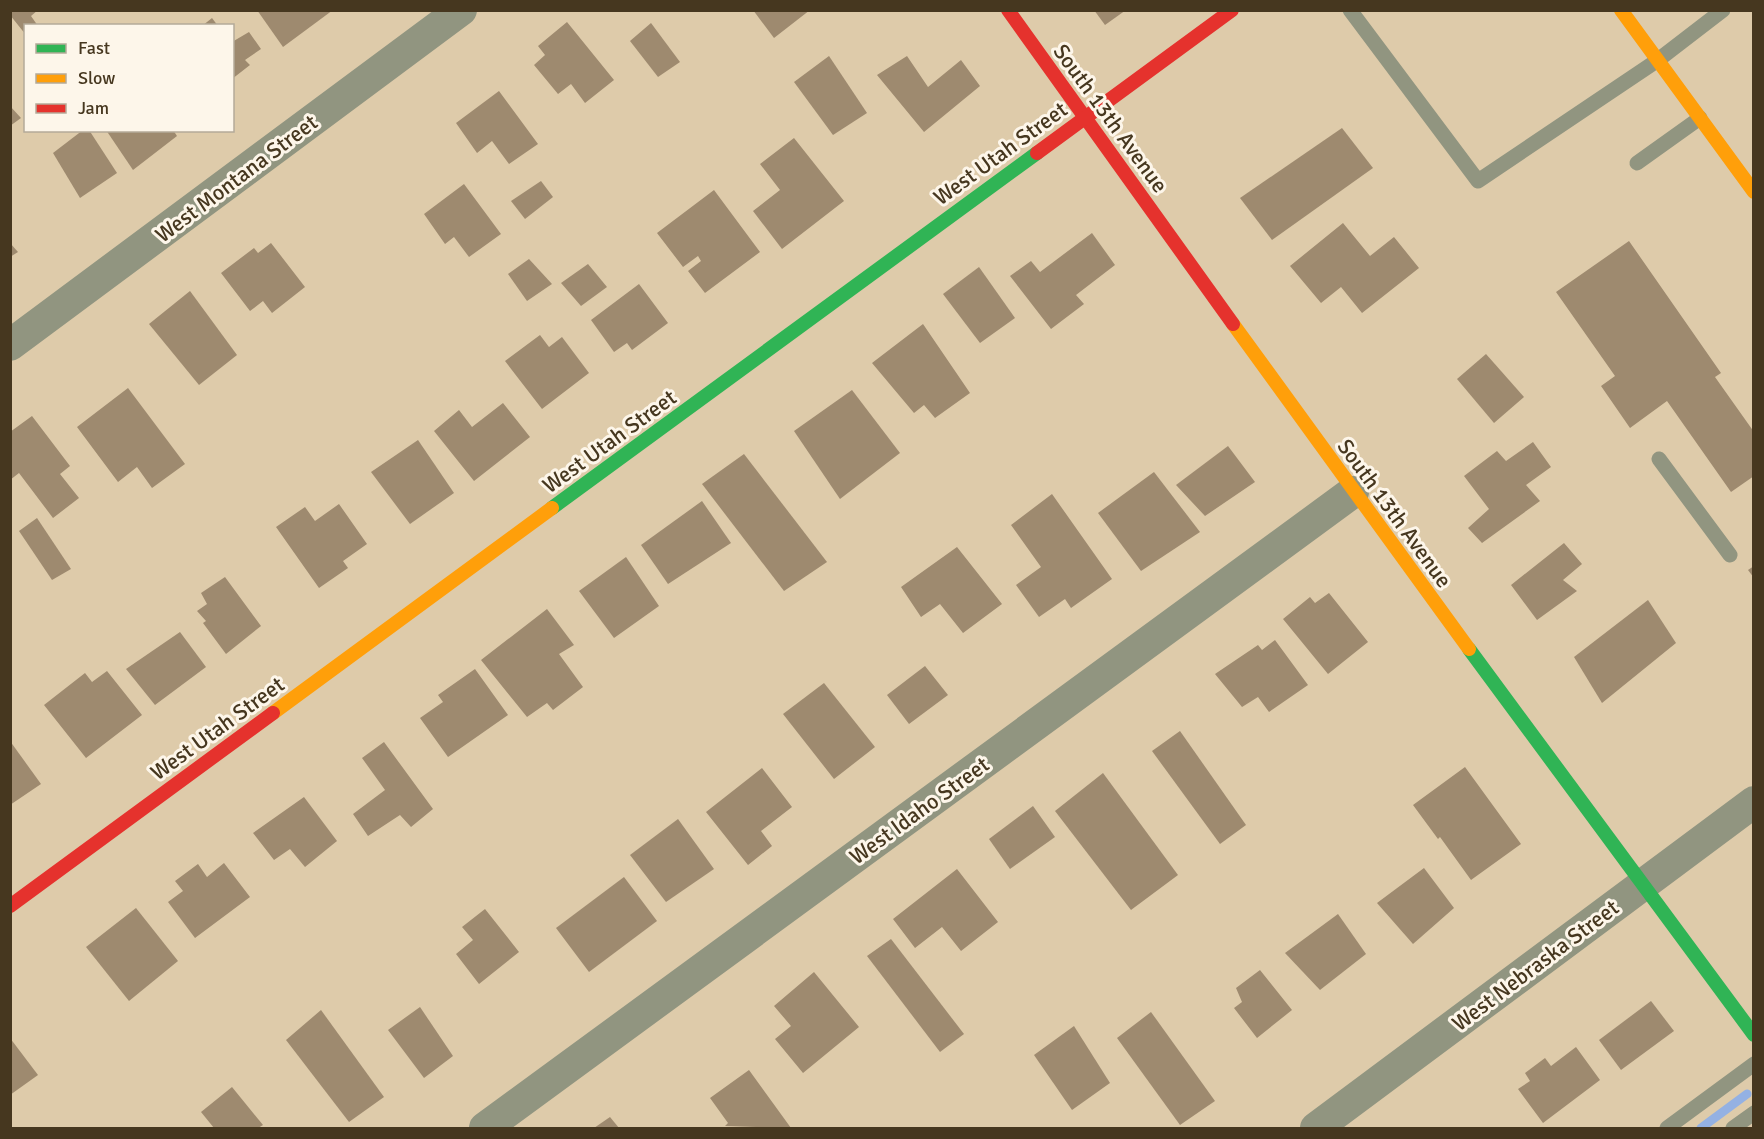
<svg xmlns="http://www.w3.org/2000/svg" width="1764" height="1139" viewBox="0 0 1764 1139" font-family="Signika,sans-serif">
<rect width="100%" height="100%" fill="#decbaa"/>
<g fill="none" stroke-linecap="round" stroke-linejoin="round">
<path stroke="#94b1e3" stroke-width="9" d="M1701 1128 1747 1094"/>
</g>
<g fill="#9e8a6f">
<path d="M10 10H38L31 16 38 26H26V35L10 15Z"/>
<path d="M257 10H333L283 47Z"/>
<path d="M753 10H810L774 38Z"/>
<path d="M1094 10H1126L1105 25Z"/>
<path d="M212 18 218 26H202Z"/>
<path d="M567 22 614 80 585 103 571 84 558 94 534 65 545 55 538 46Z"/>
<path d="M651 23 680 62 658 77 630 41Z"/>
<path d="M249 32 261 49 245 60 250 65 232 79V42Z"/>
<path d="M829 56 867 113 833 135 794 82Z"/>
<path d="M907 56 928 87 961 60 980 86 924 132 877 75Z"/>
<path d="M499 91 538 144 509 164 492 141 477 153 456 123Z"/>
<path d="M10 106 21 118 10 126Z"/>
<path d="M1342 128 1373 168 1272 240 1240 198Z"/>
<path d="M83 130H89L117 173 80 198 53 153Z"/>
<path d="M106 130H173L177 136 133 170Z"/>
<path d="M794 138 844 201 782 249 753 211 780 190 760 164Z"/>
<path d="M541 181 553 197 525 219 511 201Z"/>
<path d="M464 184 501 234 469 257 454 237 445 244 424 214Z"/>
<path d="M714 190 760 252 705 293 688 271 701 261 698 256 683 267 657 233Z"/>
<path d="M1343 223 1370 256 1394 237 1419 268 1362 313 1341 287 1321 303 1290 266Z"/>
<path d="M1092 233 1115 265 1076 295 1084 304 1051 329 1010 276 1031 261 1040 272Z"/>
<path d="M1629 241 1721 373 1715 377 1754 432V476L1731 492 1667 401 1630 428 1601 386 1615 376 1556 292Z"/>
<path d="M10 243 18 252 10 257Z"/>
<path d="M271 243 305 287 272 313 263 301 250 311 221 273 254 248 258 253Z"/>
<path d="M529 259 552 284 527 301 508 274Z"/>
<path d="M588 264 607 287 581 306 561 283Z"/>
<path d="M979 267 1015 318 980 343 943 294Z"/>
<path d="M639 284 668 323 632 350 627 343 614 352 591 320Z"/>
<path d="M190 291 237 355 199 385 149 324Z"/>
<path d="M923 324 970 393 935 418 924 405 914 413 872 363Z"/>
<path d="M540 335 549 347 562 337 589 373 542 409 505 361Z"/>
<path d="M1486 354 1524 397 1494 423 1457 379Z"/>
<path d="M128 388 185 464 152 488 137 467 118 482 77 427Z"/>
<path d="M852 390 900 453 840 499 794 431Z"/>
<path d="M503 403 530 437 474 481 434 431 459 410 472 427Z"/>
<path d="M32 416 70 466 60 474 79 498 53 518 19 473 10 480V432Z"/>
<path d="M418 440 454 493 410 524 371 472Z"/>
<path d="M1533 442 1551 467 1526 485 1540 501 1482 543 1468 528 1489 509 1464 476 1497 451 1506 461Z"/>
<path d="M1228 446 1255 482 1205 516 1176 485Z"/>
<path d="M744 454 827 562 784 591 702 484Z"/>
<path d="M1154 472 1200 532 1141 571 1098 513Z"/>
<path d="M1052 494 1112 579 1071 608 1065 599 1039 617 1016 585 1041 567 1011 525Z"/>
<path d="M702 501 731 543 668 584 641 545Z"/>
<path d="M339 504 367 544 343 561 348 568 319 588 276 527 305 507 315 521Z"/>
<path d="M37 518 71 569 52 580 19 531Z"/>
<path d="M1564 543 1582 564 1563 580 1577 591 1537 620 1511 585Z"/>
<path d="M957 547 1002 604 963 633 940 604 921 617 901 587Z"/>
<path d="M626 557 659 606 614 638 579 591Z"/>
<path d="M1754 566V578L1748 570Z"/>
<path d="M225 577 261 626 226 654 203 623 206 621 197 611 207 604 201 593Z"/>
<path d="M1329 593 1368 642 1328 674 1283 619 1310 597 1315 603Z"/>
<path d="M1648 600 1676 643 1602 703 1574 657Z"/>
<path d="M547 609 574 645 559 654 583 687 553 710 547 703 527 717 481 660Z"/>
<path d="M180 632 206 667 155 705 126 669Z"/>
<path d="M1275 640 1308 685 1269 712 1258 697 1242 707 1215 674 1258 645 1262 650Z"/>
<path d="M925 666 948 695 909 724 887 695Z"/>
<path d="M475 669 508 715 448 757 420 718 443 702 438 695Z"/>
<path d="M107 671 142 715 86 758 44 705 85 673 92 682Z"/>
<path d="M824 683 875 747 834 779 783 714Z"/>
<path d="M1180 731 1246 825 1220 844 1152 751Z"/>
<path d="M10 741 41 784 10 805Z"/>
<path d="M384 742 433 809 411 827 400 815 368 836 353 814 385 790 362 758Z"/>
<path d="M1465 767 1521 844 1471 880 1440 837 1438 839 1413 805Z"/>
<path d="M762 768 792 807 761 831 772 846 748 865 706 812Z"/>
<path d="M1103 773 1178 875 1131 910 1055 811Z"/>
<path d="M304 797 337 841 305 867 290 849 274 860 253 833Z"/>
<path d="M1033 806 1055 837 1010 869 989 839Z"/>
<path d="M678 819 714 869 666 902 630 855Z"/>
<path d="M224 863 250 897 195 938 168 902 183 891 175 881 198 864 207 877Z"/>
<path d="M1424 868 1454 908 1413 944 1377 903Z"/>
<path d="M957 869 998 922 961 951 942 927 915 948 893 919Z"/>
<path d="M624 877 657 921 589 972 556 928Z"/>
<path d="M136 908 178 961 129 1001 86 947Z"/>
<path d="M485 909 519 952 479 984 456 954 473 940 462 927Z"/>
<path d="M1338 914 1366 954 1320 990 1285 953Z"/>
<path d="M891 939 964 1034 940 1052 867 956Z"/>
<path d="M1260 970 1292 1010 1257 1038 1234 1008 1242 1002 1236 988Z"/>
<path d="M814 972 859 1027 803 1073 775 1039 791 1026 774 1006Z"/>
<path d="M1651 1001 1674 1031 1621 1070 1599 1040Z"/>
<path d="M420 1007 453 1056 424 1078 388 1030Z"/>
<path d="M321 1010 384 1097 349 1122 286 1040Z"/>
<path d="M1151 1012 1215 1101 1180 1125 1117 1038Z"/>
<path d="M1074 1026 1110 1083 1072 1110 1034 1055Z"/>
<path d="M10 1038 38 1075 10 1095Z"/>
<path d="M1576 1047 1600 1080 1543 1123 1518 1089 1530 1081 1525 1073 1545 1058 1551 1066Z"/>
<path d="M749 1070 791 1128 725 1126 728 1123 710 1098Z"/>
<path d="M232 1087 263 1125 258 1128H214L201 1112Z"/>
<path d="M610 1117 619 1128H594Z"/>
</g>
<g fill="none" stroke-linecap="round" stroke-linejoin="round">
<g stroke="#919580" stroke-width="15">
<path d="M1350 10 1478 181 1658 60 1723 10"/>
<path d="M1637 163 1700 118"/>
<path d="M1659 459 1730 555"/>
<path d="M1667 1128 1754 1064"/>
<path d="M1733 1128 1754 1113"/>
</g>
<g stroke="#919580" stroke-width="32">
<path d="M10 345 461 10"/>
<path d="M485 1128 1353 492"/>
<path d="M1316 1128 1754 802"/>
</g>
<g stroke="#30b455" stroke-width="14">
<path d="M552 508 1037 153"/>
<path d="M1469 649 1754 1035"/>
</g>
<g stroke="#ff9f0a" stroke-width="14">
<path d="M1621 10 1754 192"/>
<path d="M1233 324 1469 649"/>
<path d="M273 713 552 508"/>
</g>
<g stroke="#e5322d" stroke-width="14">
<path d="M1008 10 1233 324"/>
<path d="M1037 153 1232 10"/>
<path d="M10 906 273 713"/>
</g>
</g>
<g text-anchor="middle" stroke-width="6" stroke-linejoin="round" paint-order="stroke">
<g font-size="22" fill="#46371f" stroke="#fdf6ea">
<text transform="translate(1111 118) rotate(54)" y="8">South 13th Avenue</text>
<text transform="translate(1000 153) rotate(-36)" y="8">West Utah Street</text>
<text transform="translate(236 178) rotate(-37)" y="8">West Montana Street</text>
<text transform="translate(609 441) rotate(-36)" y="8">West Utah Street</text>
<text transform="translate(1395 513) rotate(54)" y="8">South 13th Avenue</text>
<text transform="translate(217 728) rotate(-36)" y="8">West Utah Street</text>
<text transform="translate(919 810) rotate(-36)" y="8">West Idaho Street</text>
<text transform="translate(1535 965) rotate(-37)" y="8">West Nebraska Street</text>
</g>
</g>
<rect width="1764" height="1139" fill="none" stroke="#46371f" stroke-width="24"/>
<rect x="24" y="24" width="210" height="108" fill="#fdf6ea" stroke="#b4aa99" stroke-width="1.5"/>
<rect x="36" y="44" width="30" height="9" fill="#30b455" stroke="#b4aa99" stroke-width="1.5"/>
<text x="78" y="54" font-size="18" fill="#46371f">Fast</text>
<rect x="36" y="74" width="30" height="9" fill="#ff9f0a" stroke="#b4aa99" stroke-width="1.5"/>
<text x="78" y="84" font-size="18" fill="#46371f">Slow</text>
<rect x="36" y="104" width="30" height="9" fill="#e5322d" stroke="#b4aa99" stroke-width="1.5"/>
<text x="78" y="114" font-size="18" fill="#46371f">Jam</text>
</svg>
